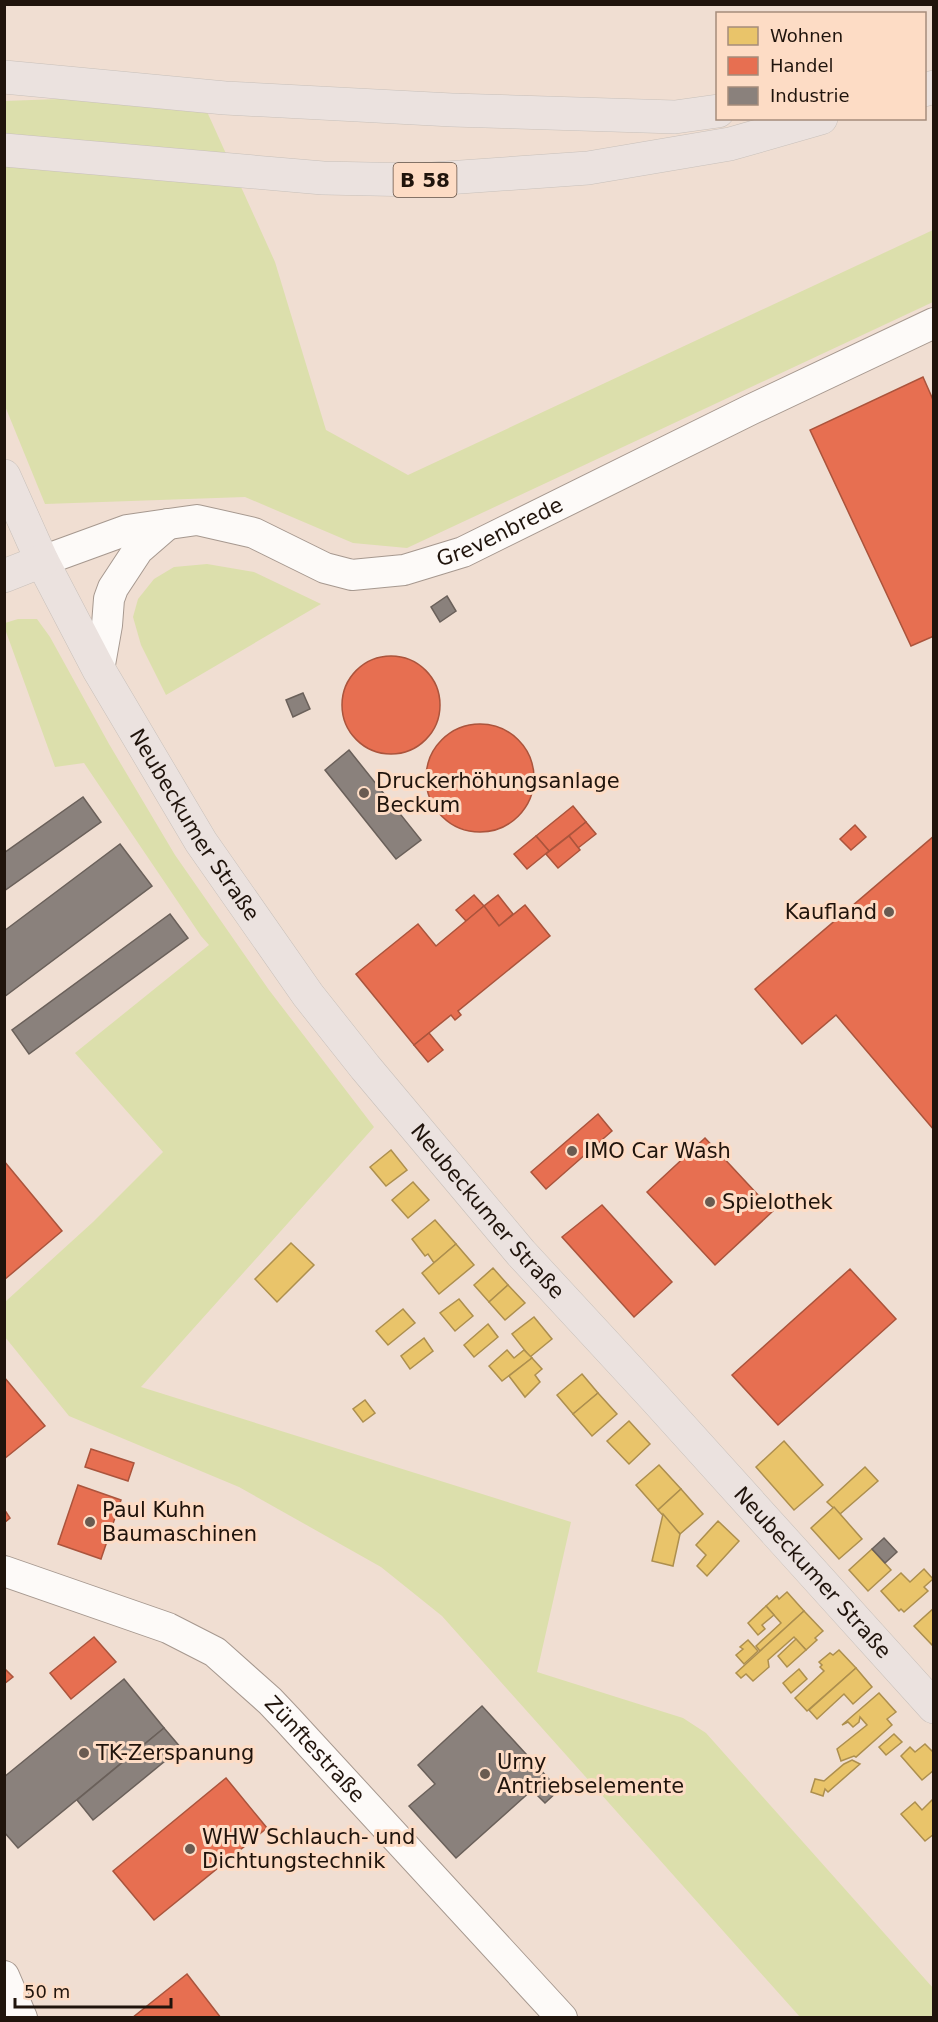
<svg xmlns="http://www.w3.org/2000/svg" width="938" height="2022" viewBox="0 0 938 2022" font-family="'DejaVu Sans',sans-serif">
<rect width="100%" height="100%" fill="#f0ded2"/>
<g fill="#dcdfac">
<path d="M199 94 275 262 326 430 408 475 933 230V302L407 548 353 543 245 497 45 504 5 406 4 101Z"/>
<path d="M207 564 254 572 321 604 166 695 141 645 133 617 138 599 154 579 174 567Z"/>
<path d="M18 619H37L50 637 109 744 175 855 269 990 374 1127 141 1387 571 1522 537 1672 683 1718 706 1733 933 1988V2017H800L442 1616 381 1567 239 1487 69 1416 5 1337V1302L93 1222 163 1152 75 1053 209 945 201 936 84 763 55 767 5 629V623Z"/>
</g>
<g fill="#e9c46a" stroke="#ad8f4e" stroke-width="1.5">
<path d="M391 1150 407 1170 386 1186 370 1167Z"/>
<path d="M413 1182 429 1200 408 1218 392 1200Z"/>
<path d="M435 1220 456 1244 434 1263 428 1254 425 1256 412 1239Z"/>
<path d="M291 1243 314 1265 277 1302 255 1279Z"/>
<path d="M456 1244 474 1265 439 1294 422 1273Z"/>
<path d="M493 1268 508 1285 489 1302 474 1285Z"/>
<path d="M508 1285 525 1303 505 1320 489 1302Z"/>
<path d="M459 1299 473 1316 455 1331 440 1313Z"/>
<path d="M403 1309 415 1323 388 1345 376 1331Z"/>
<path d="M534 1317 552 1339 530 1357 512 1334Z"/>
<path d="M488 1324 498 1337 474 1357 464 1345Z"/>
<path d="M424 1338 433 1351 410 1369 401 1356Z"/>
<path d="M507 1350 514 1358 524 1350 532 1358 502 1381 489 1366Z"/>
<path d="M532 1358 542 1369 535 1375 540 1382 525 1397 509 1376Z"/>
<path d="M582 1374 598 1393 573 1414 557 1395Z"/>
<path d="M598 1393 617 1414 592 1436 573 1414Z"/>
<path d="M365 1400 375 1413 363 1422 353 1409Z"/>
<path d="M629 1421 650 1444 629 1464 607 1441Z"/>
<path d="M784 1441 823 1485 794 1510 756 1467Z"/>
<path d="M659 1465 681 1489 658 1510 636 1485Z"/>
<path d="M865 1467 878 1481 840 1514 827 1502Z"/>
<path d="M681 1489 703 1514 680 1534 658 1510Z"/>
<path d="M834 1507 862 1539 839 1559 811 1528Z"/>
<path d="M663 1514 680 1534 673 1566 652 1561Z"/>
<path d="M718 1521 739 1541 707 1576 697 1566 706 1555 696 1545Z"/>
<path d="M872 1549 891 1570 868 1591 849 1570Z"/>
<path d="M924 1569 933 1579 924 1587 928 1591 904 1612 901 1609 899 1611 881 1591 901 1573 910 1582Z"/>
<path d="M787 1592 804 1611 760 1651 756 1646 781 1623 766 1606 777 1596 779 1599Z"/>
<path d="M766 1606 774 1615 762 1625 765 1629 758 1635 748 1623Z"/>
<path d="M934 1608V1647L914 1626Z"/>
<path d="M804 1611 823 1631 815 1638 817 1640 806 1650 794 1637 768 1660 769 1667 753 1681 746 1674 741 1678 736 1673Z"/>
<path d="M796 1639 806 1650 787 1667 778 1656Z"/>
<path d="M748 1640 758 1651 744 1664 736 1655 743 1649 740 1647Z"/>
<path d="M839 1650 856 1668 807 1711 795 1698 824 1671 820 1667 822 1665 819 1662 830 1653 833 1655Z"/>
<path d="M856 1668 872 1687 853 1704 844 1694 817 1719 809 1710Z"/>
<path d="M799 1669 807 1679 791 1693 783 1683Z"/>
<path d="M879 1693 896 1712 887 1719 892 1725 856 1757 854 1756 841 1761 837 1749 867 1725 860 1717 859 1722 853 1727 848 1722 842 1725Z"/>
<path d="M894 1734 902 1742 886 1755 879 1747Z"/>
<path d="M925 1744 934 1753V1770L922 1780 901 1756 910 1747 915 1752Z"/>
<path d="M852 1760 860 1764 828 1792 825 1789 823 1796 811 1792 815 1779 824 1781 844 1764Z"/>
<path d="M934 1798V1834L925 1841 901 1814 915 1802 922 1810Z"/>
</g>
<g fill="#e76f51" stroke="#ab543c" stroke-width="1.5">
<path d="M923 377 934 402V636L911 646 810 430Z"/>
<circle cx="391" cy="705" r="49"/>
<circle cx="480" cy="778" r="54"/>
<path d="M573 806 586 822 549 851 536 836Z"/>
<path d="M586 822 596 834 578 848 569 836Z"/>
<path d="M855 825 866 837 851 850 840 839Z"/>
<path d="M536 836 549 851 527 869 514 854Z"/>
<path d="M569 836 580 850 558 868 546 854Z"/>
<path d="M934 836V1130L836 1015 802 1044 755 989Z"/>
<path d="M474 895 484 906 466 921 456 910Z"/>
<path d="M498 895 513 914 499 926 484 906Z"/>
<path d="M525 905 550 936 458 1011 461 1015 455 1020 451 1015 414 1045 356 974 418 924 436 946 484 906 499 926Z"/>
<path d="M429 1033 443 1050 428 1062 414 1045Z"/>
<path d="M598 1114 612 1131 546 1189 531 1172Z"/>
<path d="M705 1138 773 1211 715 1265 647 1192Z"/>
<path d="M4 1161 62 1231 4 1280Z"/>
<path d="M602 1205 672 1282 634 1317 562 1237Z"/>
<path d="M850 1269 896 1319 778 1425 732 1375Z"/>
<path d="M4 1377 45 1426 4 1459Z"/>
<path d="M91 1449 134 1463 128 1481 85 1467Z"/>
<path d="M78 1485 121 1500 101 1559 58 1544Z"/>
<path d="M6 1512 10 1518 4 1523V1513Z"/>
<path d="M94 1637 116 1662 71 1699 50 1673Z"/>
<path d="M4 1668 13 1677 4 1684Z"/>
<path d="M226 1778 267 1828 154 1920 113 1871Z"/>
<path d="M187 1974 221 2018H132Z"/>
</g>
<g fill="#8a817c" stroke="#6a605a" stroke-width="1.5">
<path d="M447 596 456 611 440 622 431 607Z"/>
<path d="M303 693 310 709 293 717 286 700Z"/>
<path d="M349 750 421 840 396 859 325 770Z"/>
<path d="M83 797 101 822 4 891V853Z"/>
<path d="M120 844 152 886 4 997V931Z"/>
<path d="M170 914 188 938 29 1054 12 1030Z"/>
<path d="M884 1538 897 1552 885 1563 872 1549Z"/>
<path d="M124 1679 164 1728 18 1848 4 1832V1777Z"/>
<path d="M482 1706 559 1790 545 1803 532 1790 456 1858 409 1806 435 1784 418 1765Z"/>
<path d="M164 1728 181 1748 93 1820 77 1800Z"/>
</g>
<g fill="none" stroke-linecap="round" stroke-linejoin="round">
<g stroke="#a6988f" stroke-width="32">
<g id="minor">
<path id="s1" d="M42 561 127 530 197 520 254 533 325 568 352 575 404 570 463 552 750 410 934 323"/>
<path d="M99 670 107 625 109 599 113 588 138 550 168 524"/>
<path id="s2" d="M4 1571 168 1628 215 1652 270 1701 288 1720 562 2018"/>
<path d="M4 1976 22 2018"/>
</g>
</g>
<g stroke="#c8c0ba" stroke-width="34">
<g id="major">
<path d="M4 77 225 98 452 110 675 117 718 111"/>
<path d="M924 90 934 87"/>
<path d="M4 150 323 178 418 180 588 168 730 144 821 118"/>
<path id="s3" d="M4 476 42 561 99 670 201 842 308 995 365 1067 521 1253 655 1398 934 1707"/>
<path d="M4 576 42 561"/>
</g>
</g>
<use href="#minor" stroke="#fdfaf8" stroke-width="30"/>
<use href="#major" stroke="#ebe2df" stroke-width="33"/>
</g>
<g fill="#695b51" stroke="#fddcc5" stroke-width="2">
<circle cx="364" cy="793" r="6"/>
<circle cx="889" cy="912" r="6"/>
<circle cx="572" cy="1151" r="6"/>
<circle cx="710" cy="1202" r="6"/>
<circle cx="90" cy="1522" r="6"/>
<circle cx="84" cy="1753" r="6"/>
<circle cx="485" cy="1774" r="6"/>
<circle cx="190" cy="1849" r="6"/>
</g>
<g text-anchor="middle" stroke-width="6" stroke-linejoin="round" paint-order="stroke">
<rect fill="#fddcc5" stroke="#625044" stroke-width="1.5" x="393.5" y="163" width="63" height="34" rx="4.5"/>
<g font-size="20" font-weight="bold" fill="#20140c">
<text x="425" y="187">B 58</text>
</g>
<g font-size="21" fill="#20140c" stroke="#fddcc5">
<text dy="7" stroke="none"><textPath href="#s1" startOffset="482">Grevenbrede</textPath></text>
<text dy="7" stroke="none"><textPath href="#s3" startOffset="398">Neubeckumer Straße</textPath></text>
<text dy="7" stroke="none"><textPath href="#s3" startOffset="884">Neubeckumer Straße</textPath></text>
<text dy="7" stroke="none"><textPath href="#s3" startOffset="1370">Neubeckumer Straße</textPath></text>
<text dy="7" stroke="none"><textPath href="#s2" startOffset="366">Zünftestraße</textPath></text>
</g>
<g font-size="21" fill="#20140c" stroke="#fddcc5" text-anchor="start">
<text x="376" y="788">Druckerhöhungsanlage<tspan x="376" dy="24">Beckum</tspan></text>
<text x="877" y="919" text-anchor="end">Kaufland</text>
<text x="584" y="1158">IMO Car Wash</text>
<text x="722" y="1209">Spielothek</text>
<text x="102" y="1517">Paul Kuhn<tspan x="102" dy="24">Baumaschinen</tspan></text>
<text x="96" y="1760">TK-Zerspanung</text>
<text x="497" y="1769">Urny<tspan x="497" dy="24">Antriebselemente</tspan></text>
<text x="202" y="1844">WHW Schlauch- und<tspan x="202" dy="24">Dichtungstechnik</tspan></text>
</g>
</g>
<rect width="938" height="2022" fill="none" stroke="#20140c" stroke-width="12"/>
<rect x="716" y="12" width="210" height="108" fill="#fddcc5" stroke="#a58c7b" stroke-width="1.5"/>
<rect x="728" y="27" width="30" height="18" fill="#e9c46a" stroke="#a58c7b" stroke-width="1.5"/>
<text x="770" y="42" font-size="18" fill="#20140c">Wohnen</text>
<rect x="728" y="57" width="30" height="18" fill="#e76f51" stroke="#a58c7b" stroke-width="1.5"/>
<text x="770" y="72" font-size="18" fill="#20140c">Handel</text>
<rect x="728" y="87" width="30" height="18" fill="#8a817c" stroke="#a58c7b" stroke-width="1.5"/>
<text x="770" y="102" font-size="18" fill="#20140c">Industrie</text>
<path d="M15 1998v9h156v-9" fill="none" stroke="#20140c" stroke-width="3"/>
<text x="24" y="1998" font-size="18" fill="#20140c" stroke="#fddcc5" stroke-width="4.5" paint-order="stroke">50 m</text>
</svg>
